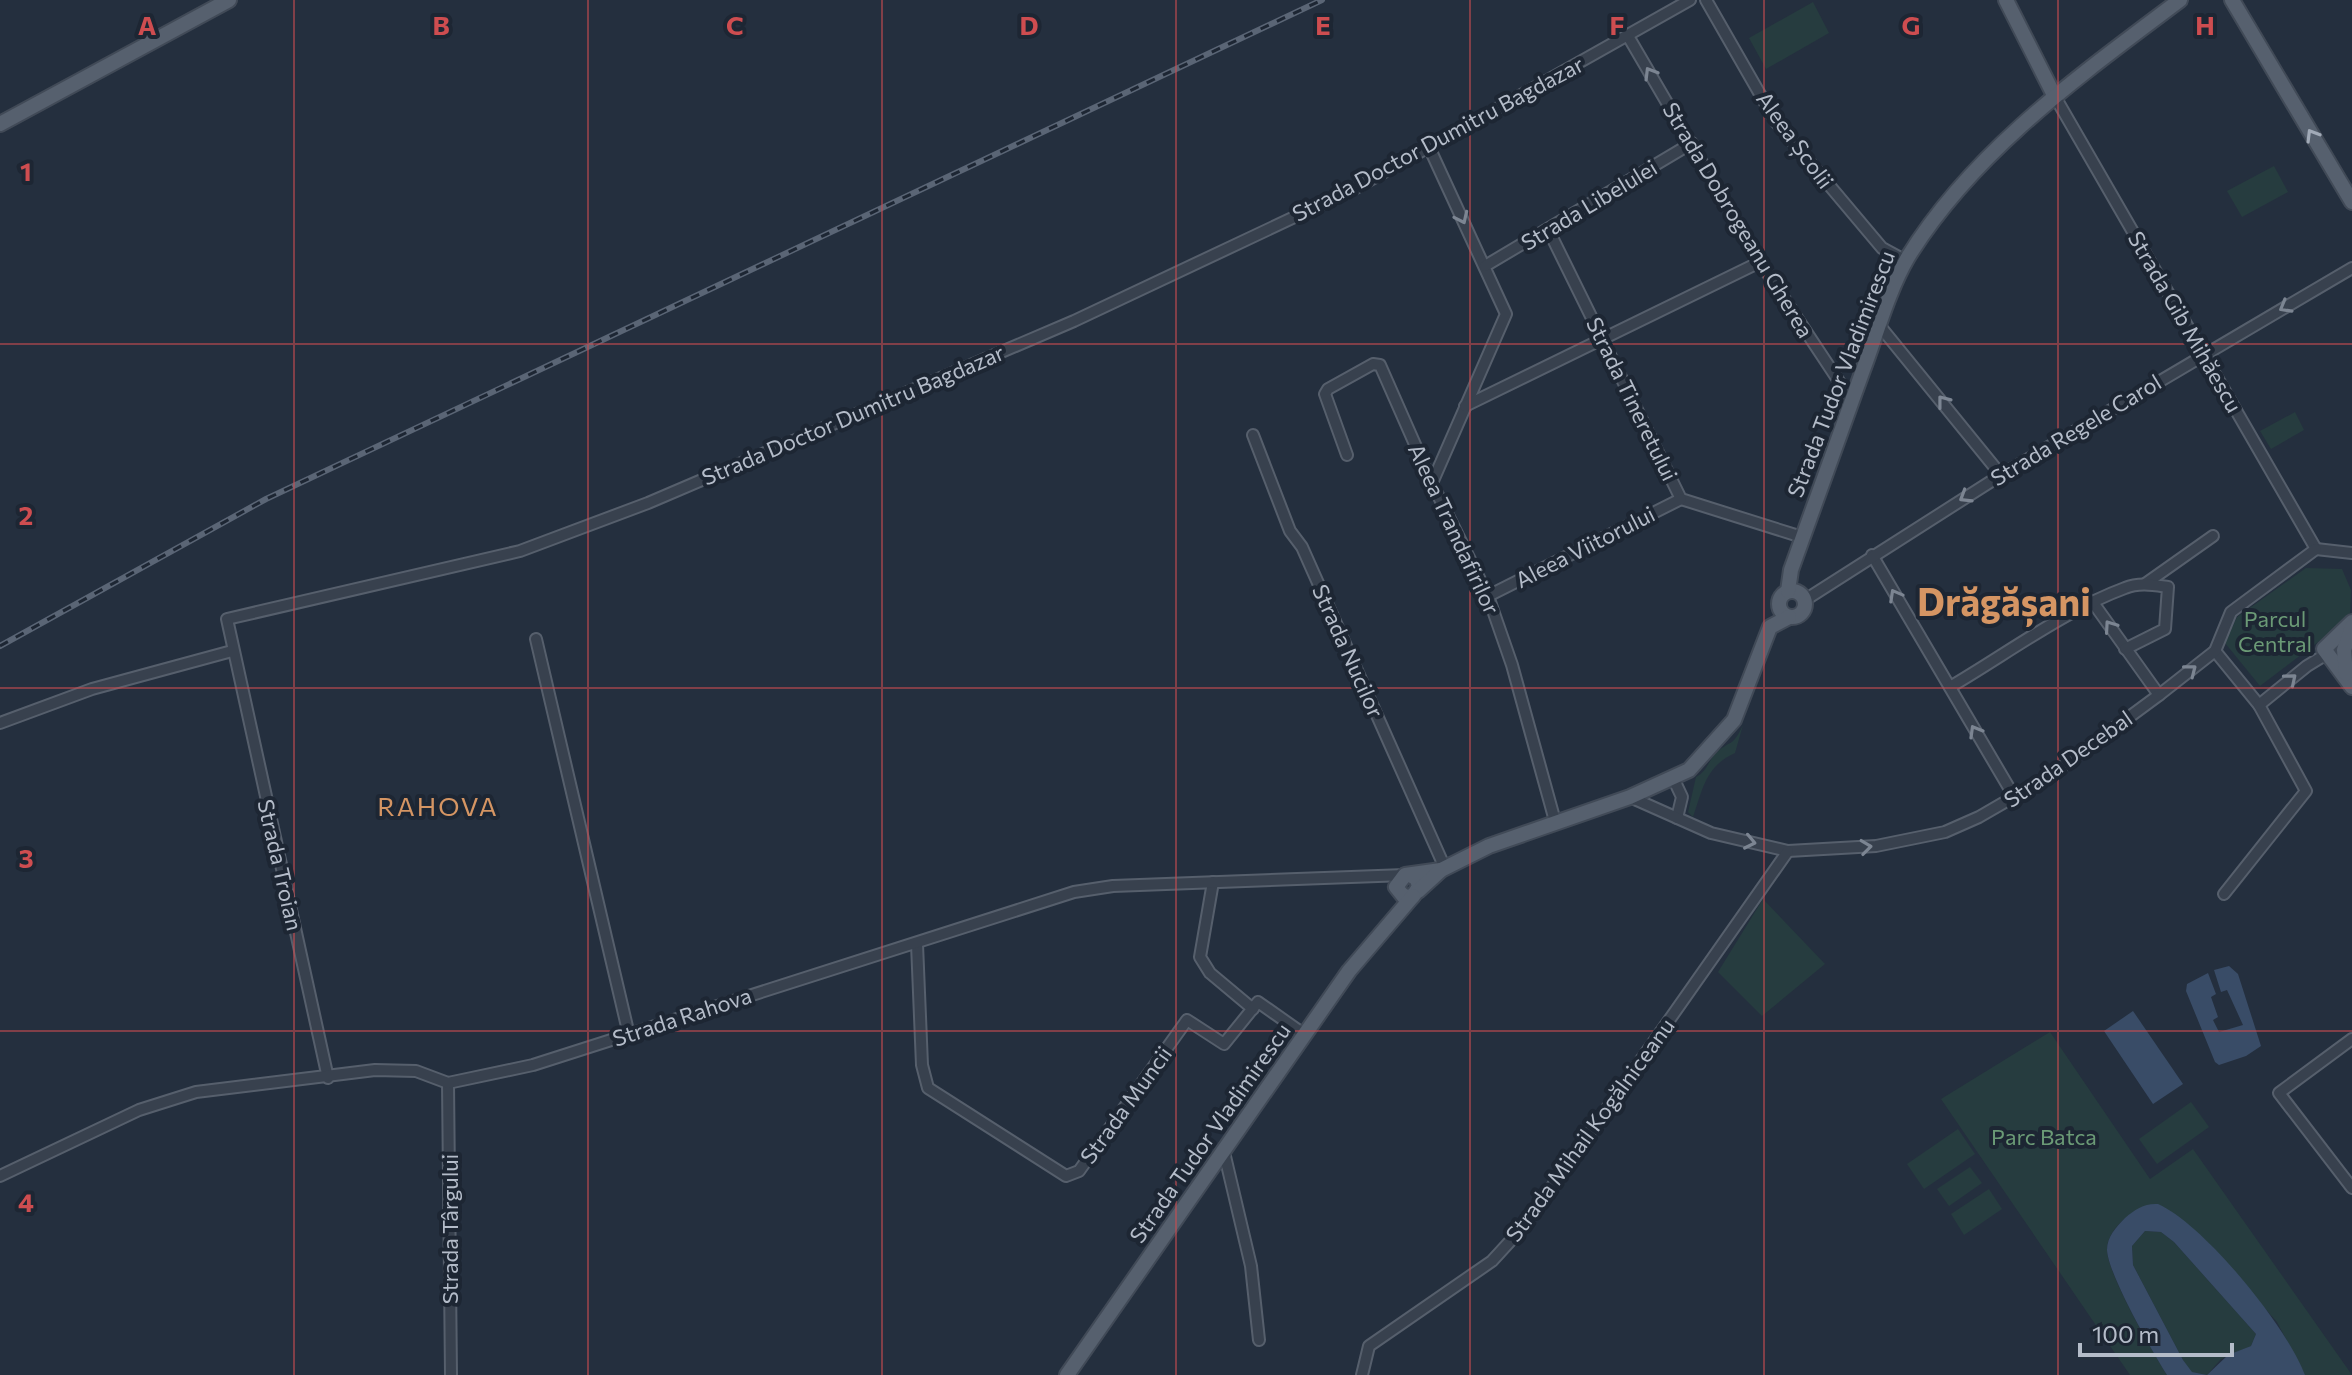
<svg xmlns="http://www.w3.org/2000/svg" width="2352" height="1375" viewBox="0 0 2352 1375" font-family="Commissioner,sans-serif">
<rect width="100%" height="100%" fill="#242f3e"/>
<g fill="#263c3f">
<path d="M1813 2 1829 33 1766 69 1749 38Z"/>
<path d="M2274 166 2288 192 2242 217 2227 191Z"/>
<path d="M2295 412 2304 430 2271 449 2260 431Z"/>
<path d="M2306 568 2342 569 2351 590 2350 613 2330 633 2260 686 2225 643 2237 617Z"/>
<path d="M1743 725 1735 753C1706 766 1703 788 1693 817L1688 812 1696 777C1708 771 1708 760 1717 752 1732 739 1732 748 1743 725Z"/>
<path d="M1763 899 1825 964 1762 1016 1718 972Z"/>
<path d="M2050 1032 2150 1179 2193 1149 2352 1375H2305L2277 1322 2199 1235 2135 1211C2122 1219 2107 1234 2107 1250 2108 1275 2152 1351 2167 1375H2130L1941 1099Z"/>
<path d="M2191 1102 2209 1127 2157 1164 2139 1139Z"/>
<path d="M1958 1129 1975 1154 1924 1189 1907 1164Z"/>
<path d="M1970 1167 1982 1183 1949 1206 1937 1189Z"/>
<path d="M1989 1189 2002 1209 1964 1235 1951 1214Z"/>
<path d="M2145 1231 2161 1232 2174 1242 2256 1334 2251 1346 2221 1359 2207 1375 2191 1372 2183 1360 2133 1265 2132 1246Z"/>
</g>
<g fill="#394c67" fill-rule="evenodd">
<path d="M2229 966 2238 974 2261 1046 2246 1056 2219 1065 2215 1062 2186 991 2187 984 2208 973 2216 994 2211 997 2218 1017 2213 1020 2219 1032 2243 1025 2227 990 2221 992 2214 970Z"/>
<path d="M2133 1011 2183 1084 2153 1104 2104 1031Z"/>
<path d="M2158 1204C2205 1225 2287 1327 2305 1375H2167C2153 1353 2108 1274 2107 1250 2107 1237 2116 1227 2125 1218 2135 1209 2145 1203 2158 1204ZM2145 1231 2161 1232 2174 1242 2256 1334 2251 1346 2228 1355 2207 1375 2192 1372 2183 1360 2133 1265 2132 1246Z"/>
</g>
<g fill="none" stroke-linecap="round" stroke-linejoin="round">
<g stroke="#565f6c" stroke-width="14">
<g id="minor">
<path d="M1706 0 1776 122 1882 248 1906 261"/>
<path d="M1628 36 1760 262 1852 401"/>
<path d="M2054 95 2316 549"/>
<path d="M1429 147 1506 314 1432 483"/>
<path d="M1548 229 1681 499 1802 537"/>
<path d="M1485 266 1692 143"/>
<path d="M1879 325 2001 475"/>
<path d="M1465 406 1760 262"/>
<path d="M1253 435 1290 531 1302 547 1445 868"/>
<path d="M1347 455 1325 394 1328 389 1373 364 1380 365 1432 483 1488 596 1512 665 1555 821"/>
<path d="M2316 549 2352 553"/>
<path d="M1872 555 2015 798"/>
<path d="M2145 584 2213 536"/>
<path d="M1488 596 1681 499"/>
<path d="M1805 600 2001 475 2352 268"/>
<path d="M2094 604 2159 695"/>
<path d="M536 639 629 1035"/>
<path d="M2215 651 2259 705 2306 791 2224 894"/>
<path d="M1950 687C2005 655 2065 610 2125 588 2139 582 2154 585 2168 587L2165 629 2125 649"/>
<path d="M2259 705 2307 666 2325 655"/>
<path d="M0 723 92 689 232 651"/>
<path d="M1674 780 1682 797 1677 818"/>
<path d="M1630 797 1711 833 1788 851 1876 846 1945 832 1979 817 2048 777 2159 695 2215 651 2231 612 2316 549"/>
<path d="M1213 882 1200 957 1210 973 1253 1009"/>
<path d="M917 944 922 1065 928 1088 1066 1176 1079 1171 1187 1020 1224 1044 1258 1002 1305 1035"/>
<path d="M2352 1039 2279 1093 2352 1188"/>
<path d="M328 1078 227 619 520 551 648 503 1074 321 1356 188 1690 0"/>
<path d="M448 1083 451 1375"/>
<path d="M1224 1152 1251 1266 1259 1340"/>
<path d="M0 1176 139 1110 196 1092 375 1070 416 1071 448 1083 533 1065 1074 892 1113 886 1405 875"/>
<path d="M1362 1375 1369 1346 1492 1261 1525 1225 1788 851"/>
</g>
</g>
<g stroke="#414a57" stroke-width="18">
<g id="major">
<path d="M2006 0 2054 95"/>
<path d="M2232 0 2352 202"/>
<path d="M0 124 229 0"/>
<circle cx="1792" cy="604" r="13"/>
<path d="M1788 591 1791 570C1815 503 1839 436 1863 370 1877 333 1888 291 1908 257 1974 150 2082 74 2180 0"/>
<path d="M2352 622 2324 649 2352 687"/>
<path d="M2346 674 2344 650 2352 627"/>
<path d="M1410 875 1417 879 1419 887 1413 896 1404 897 1396 887 1405 875 1441 870"/>
<path d="M1418 891 1441 870 1489 846 1630 797 1689 770 1734 720 1770 627 1789 617"/>
<path d="M1067 1375 1349 971 1413 896"/>
</g>
</g>
<use href="#minor" stroke="#38414e" stroke-width="10"/>
<use href="#major" stroke="#56606e" stroke-width="14"/>
<g stroke="#5a6575" stroke-width="6">
<path id="rail" d="M0 646 266 499 1322 0"/>
</g>
<use href="#rail" stroke="#1d2633" stroke-width="3" stroke-dasharray="9" stroke-linecap="butt"/>
</g>
<defs><path id="oneway-chevron" d="M-2-3.5L2.5 0L-2 3.5" fill="none" stroke-width="1.6" stroke-linecap="round" stroke-linejoin="round" transform="scale(2)"/></defs>
<g stroke="#7c8592">
<use href="#oneway-chevron" transform="translate(1650 73) rotate(-121)"/>
<use href="#oneway-chevron" transform="translate(1462 218) rotate(65)"/>
<use href="#oneway-chevron" transform="translate(2285 307) rotate(150)"/>
<use href="#oneway-chevron" transform="translate(1943 401) rotate(-128)"/>
<use href="#oneway-chevron" transform="translate(1965 497) rotate(148)"/>
<use href="#oneway-chevron" transform="translate(1895 595) rotate(-119)"/>
<use href="#oneway-chevron" transform="translate(2110 626) rotate(-125)"/>
<use href="#oneway-chevron" transform="translate(2191 670) rotate(-38)"/>
<use href="#oneway-chevron" transform="translate(2291 679) rotate(-40)"/>
<use href="#oneway-chevron" transform="translate(1975 731) rotate(-120)"/>
<use href="#oneway-chevron" transform="translate(1750 842) rotate(12)"/>
<use href="#oneway-chevron" transform="translate(1866 847) rotate(-7)"/>
</g>
<use stroke="#a1aab7" href="#oneway-chevron" transform="translate(2312 135) rotate(-121)"/>
<path fill="none" stroke="#ce4d50" stroke-width="2" stroke-opacity="0.55" d="M294 0V1375M588 0V1375M882 0V1375M1176 0V1375M1470 0V1375M1764 0V1375M2058 0V1375M0 344H2352M0 688H2352M0 1031H2352"/>
<g text-anchor="middle" stroke-width="8" stroke-linejoin="round" paint-order="stroke">
<g font-size="22" fill="#b4bcc9" stroke="#1d2633">
<text transform="translate(1438 139) rotate(-28)" y="8">Strada Doctor Dumitru Bagdazar</text>
<text transform="translate(1795 140) rotate(54)" y="8">Aleea Școlii</text>
<text transform="translate(1589 205) rotate(-31)" y="8">Strada Libelulei</text>
<text transform="translate(1738 220) rotate(59)" y="8">Strada Dobrogeanu Gherea</text>
<text transform="translate(2185 322) rotate(60)" y="8">Strada Gib Mihăescu</text>
<text transform="translate(1841 374) rotate(-69)" y="8">Strada Tudor Vladimirescu</text>
<text transform="translate(1632 399) rotate(64)" y="8">Strada Tineretului</text>
<text transform="translate(853 415) rotate(-23)" y="8">Strada Doctor Dumitru Bagdazar</text>
<text transform="translate(2076 430) rotate(-31)" y="8">Strada Regele Carol</text>
<text transform="translate(1454 529) rotate(65)" y="8">Aleea Trandafirilor</text>
<text transform="translate(1585 547) rotate(-27)" y="8">Aleea Viitorului</text>
<text transform="translate(1348 651) rotate(66)" y="8">Strada Nucilor</text>
<text transform="translate(2068 759) rotate(-35)" y="8">Strada Decebal</text>
<text transform="translate(280 865) rotate(77)" y="8">Strada Troian</text>
<text transform="translate(682 1017) rotate(-18)" y="8">Strada Rahova</text>
<text transform="translate(1126 1105) rotate(-54)" y="8">Strada Muncii</text>
<text transform="translate(1590 1130) rotate(-54)" y="8">Strada Mihail Kogălniceanu</text>
<text transform="translate(1210 1133) rotate(-55)" y="8">Strada Tudor Vladimirescu</text>
<text transform="translate(450 1229) rotate(-90)" y="8">Strada Târgului</text>
</g>
<g font-size="22" fill="#6b9a76" stroke="#1d2633">
<text x="2275" y="627">Parcul<tspan x="2275" dy="25">Central</tspan></text>
<text x="2044" y="1145">Parc Batca</text>
</g>
<g font-size="26" letter-spacing="2" fill="#d59563" stroke="#1d2633">
<text x="438" y="816">RAHOVA</text>
</g>
<g font-size="38" font-weight="bold" fill="#d59563" stroke="#1d2633">
<text x="2004" y="616">Drăgășani</text>
</g>
</g>
<g font-size="26" text-anchor="middle" font-weight="bold" fill="#ce4d50" stroke="#1d2633" stroke-width="8" stroke-linejoin="round" paint-order="stroke">
<text x="147" y="35">A</text>
<text x="441" y="35">B</text>
<text x="735" y="35">C</text>
<text x="1029" y="35">D</text>
<text x="1323" y="35">E</text>
<text x="1617" y="35">F</text>
<text x="1911" y="35">G</text>
<text x="2205" y="35">H</text>
<text x="26" y="181">1</text>
<text x="26" y="525">2</text>
<text x="26" y="868">3</text>
<text x="26" y="1212">4</text>
</g>
<path d="M2080 1343v12h152v-12" fill="none" stroke="#b4bcc9" stroke-width="4"/>
<text x="2092" y="1343" font-size="24" fill="#b4bcc9" stroke="#1d2633" stroke-width="6" paint-order="stroke">100 m</text>
</svg>
